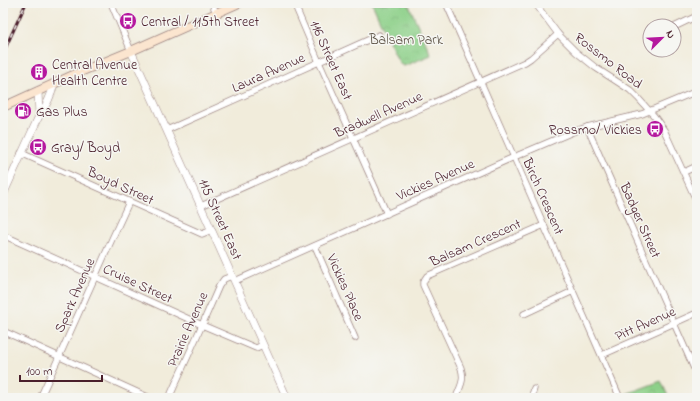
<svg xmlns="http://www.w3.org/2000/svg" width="700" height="401" viewBox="0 0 700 401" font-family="'Indie Flower',sans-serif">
<defs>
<pattern id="park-crowns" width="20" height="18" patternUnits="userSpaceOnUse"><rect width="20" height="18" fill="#8dd089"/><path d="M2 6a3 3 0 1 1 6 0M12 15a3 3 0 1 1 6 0" fill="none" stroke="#7bb276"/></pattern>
</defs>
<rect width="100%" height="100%" fill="#f6f6f2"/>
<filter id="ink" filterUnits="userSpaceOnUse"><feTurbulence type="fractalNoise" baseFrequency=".025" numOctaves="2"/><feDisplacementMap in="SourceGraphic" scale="8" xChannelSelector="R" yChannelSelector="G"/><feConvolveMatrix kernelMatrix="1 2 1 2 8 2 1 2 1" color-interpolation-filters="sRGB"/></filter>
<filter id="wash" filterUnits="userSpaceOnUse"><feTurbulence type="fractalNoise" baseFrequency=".012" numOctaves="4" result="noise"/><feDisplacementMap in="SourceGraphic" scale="16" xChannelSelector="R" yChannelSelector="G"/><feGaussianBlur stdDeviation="0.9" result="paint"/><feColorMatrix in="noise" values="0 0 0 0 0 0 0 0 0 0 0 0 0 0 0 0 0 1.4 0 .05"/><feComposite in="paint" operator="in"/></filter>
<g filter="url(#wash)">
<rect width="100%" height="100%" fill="#f1ecdb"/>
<g fill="url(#park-crowns)" stroke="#6c785a">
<path d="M372 3H408L431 55 404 66 400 64 387 37 388 33 383 28Z"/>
<path d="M661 381 669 398H627L626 394Z"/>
</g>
</g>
<g filter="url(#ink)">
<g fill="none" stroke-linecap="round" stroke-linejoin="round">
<g stroke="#9e8683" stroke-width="7">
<g id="minor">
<path d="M111 3 131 51"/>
<path d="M212 3 216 13"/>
<path d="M294 3 319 62 387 214"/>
<path d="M446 3 620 398"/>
<path d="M535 3 558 34 576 52 596 68 630 90 638 98 654 116 664 130 670 143 697 202"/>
<path d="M674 27 697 16"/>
<path d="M587 127 696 373"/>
<path d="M167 130 379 35"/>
<path d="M21 153 202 234 212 230"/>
<path d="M684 172 697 166"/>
<path d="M201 206 525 62 531 58 558 34"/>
<path d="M3 235 202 325 256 348 263 345"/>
<path d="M315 246 355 338"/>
<path d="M235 281 514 157 575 131 587 127 642 114 697 91"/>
<path d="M524 314 573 291"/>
<path d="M3 331 150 398"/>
<path d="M602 355 697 313"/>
<path d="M40 398 63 348 112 239 129 202"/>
<path d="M169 398 202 325 219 286 224 279 232 276"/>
<path d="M456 398C460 386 465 381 461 368L423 285V282L427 276 544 225"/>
<path d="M531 398 534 389"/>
</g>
</g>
<g stroke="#9e8683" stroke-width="8">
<g id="tertiary">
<path d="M131 51 287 398"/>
<path d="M38 91 39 116"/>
<path d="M3 195 39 116C47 105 51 97 54 84"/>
</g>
</g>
<g stroke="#9e8683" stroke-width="10">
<path id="secondary" d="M3 107 80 72 131 51 239 3"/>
</g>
<use href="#minor" stroke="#fff" stroke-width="5.5"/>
<use href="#tertiary" stroke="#fff" stroke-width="7"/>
<use href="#secondary" stroke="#fbe5cf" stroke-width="8"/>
<g stroke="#4a1f2b" stroke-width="3">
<path id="rail" d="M3 53 26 3"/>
</g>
<use href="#rail" stroke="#f6f6f2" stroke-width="1.5" stroke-dasharray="4.5" stroke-linecap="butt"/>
</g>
</g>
<defs>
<g id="bus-disc" transform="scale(0.9)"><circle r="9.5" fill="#b5179e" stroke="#f6f6f2"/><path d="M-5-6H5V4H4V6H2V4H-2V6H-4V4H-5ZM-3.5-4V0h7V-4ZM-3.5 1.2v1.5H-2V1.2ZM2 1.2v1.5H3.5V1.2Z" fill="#fff"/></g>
<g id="building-disc" transform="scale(0.9)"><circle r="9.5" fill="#b5179e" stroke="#f6f6f2"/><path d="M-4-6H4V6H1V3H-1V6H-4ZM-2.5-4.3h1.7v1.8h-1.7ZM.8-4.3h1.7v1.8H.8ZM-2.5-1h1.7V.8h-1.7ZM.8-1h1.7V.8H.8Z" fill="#fff"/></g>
<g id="fuel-disc" transform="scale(0.9)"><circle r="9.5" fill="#b5179e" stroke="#f6f6f2"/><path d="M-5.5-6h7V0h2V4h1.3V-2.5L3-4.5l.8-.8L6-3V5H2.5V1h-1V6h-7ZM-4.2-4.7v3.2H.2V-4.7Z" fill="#fff"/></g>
</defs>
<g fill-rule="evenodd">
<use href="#bus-disc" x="128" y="21"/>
<use href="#building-disc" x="39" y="72"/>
<use href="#fuel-disc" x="23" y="111"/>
<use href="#bus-disc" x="655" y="129"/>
<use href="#bus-disc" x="38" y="147"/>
</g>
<g text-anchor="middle" stroke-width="3" stroke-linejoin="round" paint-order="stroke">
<g font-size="14" fill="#4a1f2b" stroke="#f6f6f2" text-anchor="start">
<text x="141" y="26">Central / 115th Street</text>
<text x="52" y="69">Central Avenue<tspan x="52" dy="16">Health Centre</tspan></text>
<text x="36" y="116">Gas Plus</text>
<text x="642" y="134" text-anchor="end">Rossmo/ Vickies</text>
<text x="51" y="152">Gray/ Boyd</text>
</g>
<g font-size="14" fill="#5e5447" stroke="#f6f6f2">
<text x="406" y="44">Balsam Park</text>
</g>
<g font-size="14" fill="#4a1f2b" stroke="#f6f6f2">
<text transform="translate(332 60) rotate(66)" y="5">116 Street East</text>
<text transform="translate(609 60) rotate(38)" y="5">Rossmo Road</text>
<text transform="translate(268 72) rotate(-24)" y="5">Laura Avenue</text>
<text transform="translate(378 114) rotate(-24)" y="5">Bradwell Avenue</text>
<text transform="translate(435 179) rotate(-24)" y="5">Vickies Avenue</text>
<text transform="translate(121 185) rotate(25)" y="5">Boyd Street</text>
<text transform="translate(544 196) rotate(66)" y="5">Birch Crescent</text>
<text transform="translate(221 219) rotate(66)" y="5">115 Street East</text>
<text transform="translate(641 220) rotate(66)" y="5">Badger Street</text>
<text transform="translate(475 242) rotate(-24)" y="5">Balsam Crescent</text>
<text transform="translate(138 283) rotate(25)" y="5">Cruise Street</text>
<text transform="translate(346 287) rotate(66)" y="5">Vickies Place</text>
<text transform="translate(74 295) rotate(-66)" y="5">Spark Avenue</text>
<text transform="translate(645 323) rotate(-24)" y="5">Pitt Avenue</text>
<text transform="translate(187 329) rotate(-66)" y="5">Prairie Avenue</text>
</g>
</g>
<rect width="700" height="401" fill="none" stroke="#f6f6f2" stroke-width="16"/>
<g transform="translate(662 38) rotate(66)"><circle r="19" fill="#f6f6f2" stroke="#b1a0a2"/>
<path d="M0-3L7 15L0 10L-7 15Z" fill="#b5179e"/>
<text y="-6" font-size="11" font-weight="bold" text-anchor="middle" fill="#4a1f2b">N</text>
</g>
<path d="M20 375v6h82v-6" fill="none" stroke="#4a1f2b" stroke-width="2"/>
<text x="26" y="375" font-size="12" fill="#4a1f2b" stroke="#f6f6f2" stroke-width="3" paint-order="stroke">100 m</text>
</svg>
